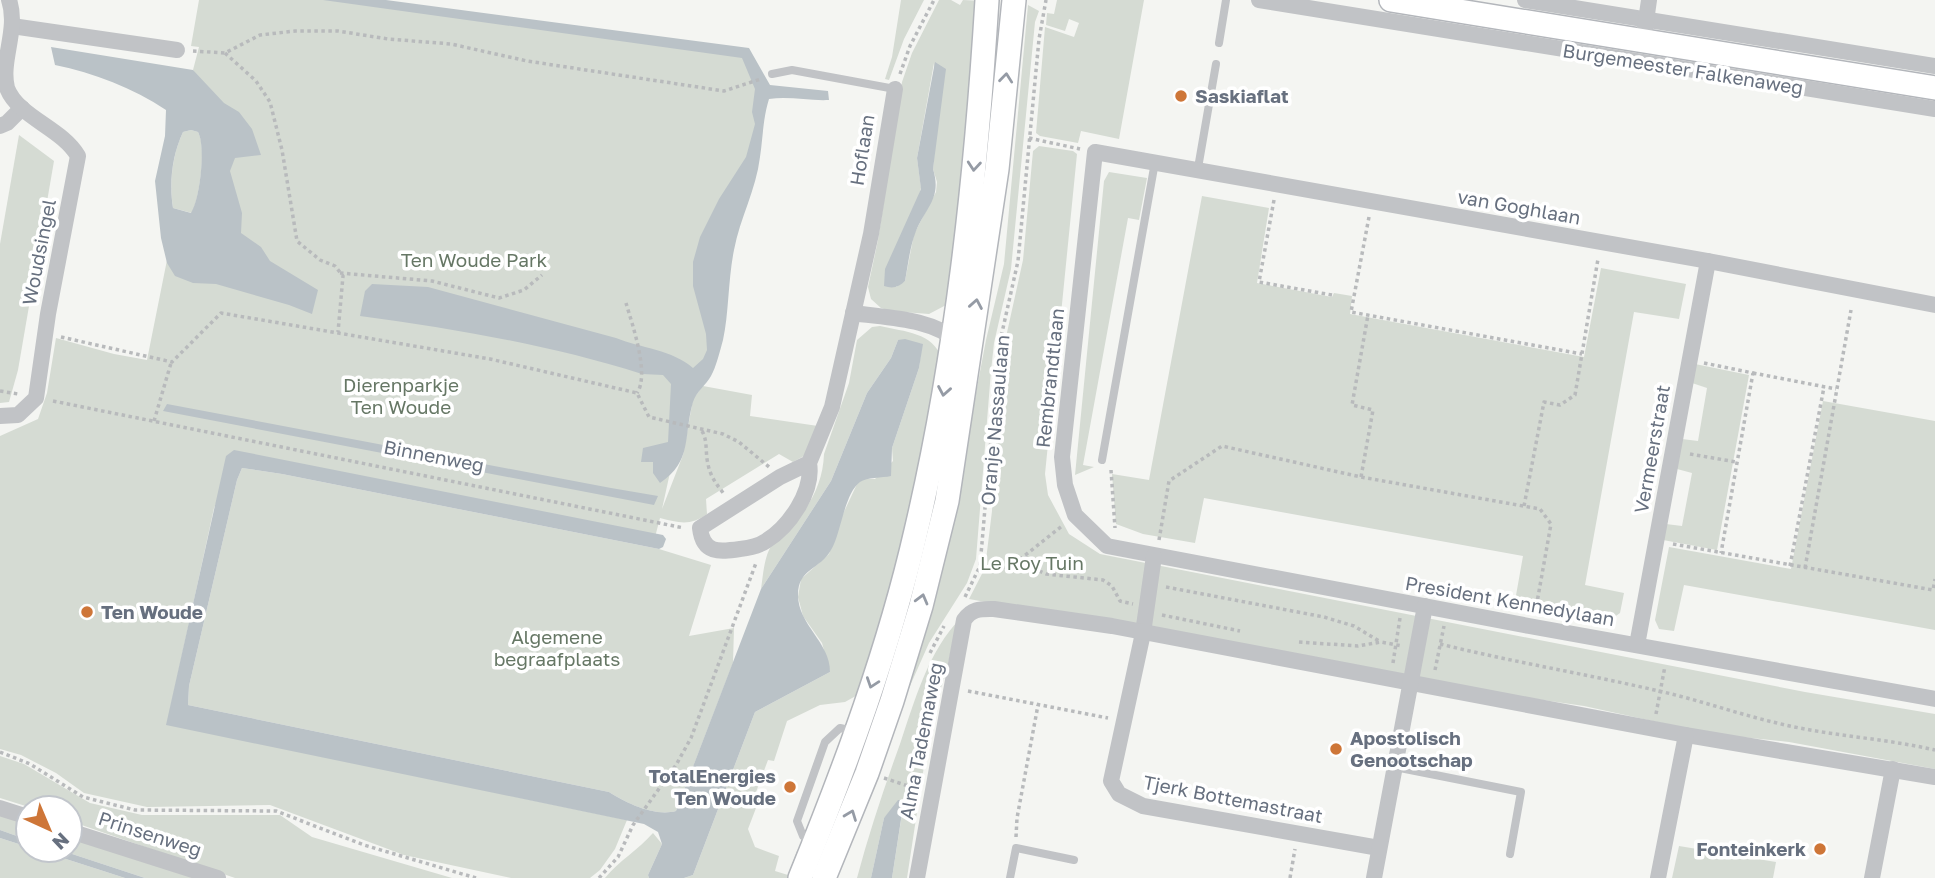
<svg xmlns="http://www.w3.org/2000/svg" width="1935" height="878" viewBox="0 0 1935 878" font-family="'Golos Text',sans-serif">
<rect width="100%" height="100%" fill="#f4f5f2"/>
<g fill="#d5dbd3" fill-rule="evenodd">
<path d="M199 0H358L743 53 762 89 756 149 720 224 710 359 682 418 662 509 683 455 693 399 703 386 752 395 750 416 818 426 804 456 793 462 779 454 706 499 707 514C691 526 679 523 660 518L654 541 235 459 214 508 167 724 627 820 615 849 600 870 590 878H511L404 855 270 805 147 807 84 793 56 773 21 755 0 749V436L38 419 47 393 56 338 114 354 147 360 171 240 209 230 218 134 193 70 199 47 191 46Z"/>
<path d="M901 0H924L904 39 889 80 885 79 892 57Z"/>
<path d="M939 0H951L960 5 963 0 982 1 948 304 929 314 890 311 881 308 871 299 868 287 878 240 902 82 912 53ZM934 63 935 146 933 169 937 182 936 192 914 234 905 281 896 287 921 188 917 158Z"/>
<path d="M1057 0H1144L1119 139 1081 131 1078 143 1040 136 1036 133 1045 27 1074 37 1079 23 1069 19 1065 31 1046 25 1047 13 1054 14Z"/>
<path d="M1028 5 1039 11 1035 22 1011 269 994 343 991 371 976 559 967 583 929 643 902 704 956 499 986 340 1004 264Z"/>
<path d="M191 130 198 132C207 147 199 198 192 213L173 208C169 182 172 156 183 132Z"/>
<path d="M19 135 54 161 18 370 9 402 0 403V244Z"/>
<path d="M1039 146 1073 151 1077 154 1045 474 1048 495 1069 534 1100 554 1805 692 1935 714V769L1789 742 1712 734 1584 706 1508 695 969 599 985 568 992 511 1000 377 1006 337 1023 260 1033 151Z"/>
<path d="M1109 172 1147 178 1139 220 1128 218 1083 465 1094 467 1075 475 1104 181Z"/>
<path d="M1202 196 1269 208 1257 283 1332 297 1334 293 1352 296 1350 314 1584 357 1601 268 1686 284 1679 319 1634 312 1585 585 1624 593 1620 613 1613 618 1515 601 1523 556 1204 498 1195 543 1143 534 1116 524 1112 474 1149 480Z"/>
<path d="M880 326C905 332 933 332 942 359L920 495 861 693 845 702 820 705 787 721 774 761 768 760 756 792 761 795 748 829 755 847 779 856 775 871 788 875 797 851 802 853 795 878H684L693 875 755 712 830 672 822 643 803 616 798 597 801 579 829 554 842 516 857 484 863 479H875L893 461 892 448 919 368 922 344 898 340 891 358 867 393 831 481 761 589C763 576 764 558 771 546 775 539 785 533 790 527 810 507 823 483 824 454L849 383 857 340 872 327Z"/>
<path d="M1695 364 1749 375 1717 550 1663 540 1666 524 1682 526 1692 473 1677 469 1682 439 1698 441 1707 388 1692 383Z"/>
<path d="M1823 401 1935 421V630L1684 585 1674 631 1659 629 1655 620 1669 547 1791 569Z"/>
<path d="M242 468 282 474 659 549 711 565 689 636 734 628 733 663 676 811C655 817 626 803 609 792L188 705 189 686 237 480Z"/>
<path d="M961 618C948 644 951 677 934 700L907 878H892L904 801 884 818 871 878H857C869 833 884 788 900 744 915 700 928 651 961 618Z"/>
<path d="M0 756 24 764 90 803 142 815H280L312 837 452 878H235L70 821V808H32L0 798Z"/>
<path d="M0 815 28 824V840L0 830Z"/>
<path d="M653 833 662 844 648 875 649 878H605C620 860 638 850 653 833Z"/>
<path d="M0 838 28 847V850H38L125 878H0Z"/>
<path d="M70 838 194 878H145L60 850H70Z"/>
<path d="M1679 846 1776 862 1773 878H1672Z"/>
</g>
<g fill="#bac2c7" fill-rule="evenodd">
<path d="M323 0H386L749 48 770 85 828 91 829 100C809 101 789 96 769 99 763 118 763 137 760 157 756 190 740 218 734 250 728 279 729 313 723 340 720 351 716 367 711 376 706 385 696 392 693 402 683 436 693 461 660 483L653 473V462H641L643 448 668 442 671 384 663 375 642 374C550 345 456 329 360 316L365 291 372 284 428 287 616 338C641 348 673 350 693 368L703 359 707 350 706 334 693 286V262L700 237 719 199 746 157 755 124 752 112 755 89 742 58Z"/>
<path d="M51 47 193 70 224 103 239 112 252 129 261 155 235 158 230 171 242 213 241 233 261 247 270 261 318 290 312 314 289 305 216 284 193 283 175 276 167 263 161 238 155 181 165 136 166 110C133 88 94 73 55 65ZM191 130 198 132C206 146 200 199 191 213L173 208C169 182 172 156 183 132Z"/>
<path d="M935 62 946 69 933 169C942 198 926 207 916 231 910 246 908 265 905 281 899 287 893 289 884 286L885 269 921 189 917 158Z"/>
<path d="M905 339 923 344 919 368 892 448 891 476C882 478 867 477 860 482 844 494 841 534 831 550 820 570 798 568 798 595 798 625 830 642 830 672L755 712 693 875 684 878H649L648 875 662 844 658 832 644 824 166 725 226 456 234 450 663 535 666 539 663 547 659 549 282 474 242 468 237 480 189 686 188 705 609 792C626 803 655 817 676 811L761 589 831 481 867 393 891 358 898 340Z"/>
<path d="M167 404 611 488 658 496 654 505 163 411Z"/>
<path d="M898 800H904L892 878H871L884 818Z"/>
<path d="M0 830 28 840V847L0 838Z"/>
<path d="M38 850H60L145 878H125Z"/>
</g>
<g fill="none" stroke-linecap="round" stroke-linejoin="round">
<g stroke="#b3b6bb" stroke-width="26">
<g id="secondary">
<path d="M1391 0 1935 88"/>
<path d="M800 878C846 765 889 649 916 531 957 357 976 178 987 0"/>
<path d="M824 878 867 773 892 701 921 606 947 501 997 169 1014 0"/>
</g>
</g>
<g stroke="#b8babc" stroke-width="3.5" stroke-dasharray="3.5 3.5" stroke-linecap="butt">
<path d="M193 51 225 53 260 35 295 31H338L388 39 451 44 527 61 724 91 761 79"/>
<path d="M225 53 256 81 270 102 282 150 297 241 320 260 335 266 343 276 338 332"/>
<path d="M900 74 910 46 934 0"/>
<path d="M1029 138 1080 149"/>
<path d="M1274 200 1259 282 1332 295"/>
<path d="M1369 217 1351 312 1582 354"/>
<path d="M340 273 432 281 499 298 524 290 542 275"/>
<path d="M626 303C632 324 650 374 637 393"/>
<path d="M61 337 172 362 221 313 490 359 637 393 649 417 723 434 739 442 769 467"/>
<path d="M1704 363 1753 373 1721 553"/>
<path d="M1753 373 1836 389"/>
<path d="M0 391 18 394"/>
<path d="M53 401 684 528"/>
<path d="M154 421 171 363"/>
<path d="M702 431C708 441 705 453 708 464 710 476 717 485 724 494"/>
<path d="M1690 454 1736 462"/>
<path d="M1111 470 1115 528"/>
<path d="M1361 477 1373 410 1352 405 1368 315"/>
<path d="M1524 506 1544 402 1560 405 1575 395 1598 259"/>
<path d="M1159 540 1169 481 1222 446 1361 477 1540 509 1551 524 1536 608"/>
<path d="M1673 544 1933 590 1935 579"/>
<path d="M1025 556 1035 569 1046 574 1103 580 1112 586 1120 601 1133 604"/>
<path d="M980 566 1000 568 1014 564 1062 526"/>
<path d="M1790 566 1824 387"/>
<path d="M1805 568 1851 310"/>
<path d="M1166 587 1324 617 1354 626 1379 641"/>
<path d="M965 597 980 566 999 346 1018 261 1039 39 1046 0"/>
<path d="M1162 615 1240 631"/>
<path d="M1299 642 1358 646 1381 642 1402 646"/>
<path d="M1440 644C1513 662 1586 674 1659 691 1699 700 1738 714 1777 723 1829 736 1883 738 1935 750"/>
<path d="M930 653 944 626"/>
<path d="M1393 663 1400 618"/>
<path d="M1435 670 1444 626"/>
<path d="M968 691 1108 718"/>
<path d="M1656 714 1665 666"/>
<path d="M0 752 30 764 83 797 135 810 276 811 364 845 476 878"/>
<path d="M884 778 917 789"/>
<path d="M1016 837 1017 818 1038 705"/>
<path d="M599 878 618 857 633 825 676 765 691 738 756 563"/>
<path d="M1290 878 1295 849"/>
</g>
<g stroke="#c1c3c6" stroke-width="8">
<path d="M1219 43 1226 0"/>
<path d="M772 74 792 70 895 89"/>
<path d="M1198 168 1216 64"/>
<path d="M1102 460 1155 162"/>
<path d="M1395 767 1521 792 1510 854"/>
<path d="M812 841 803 836 797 821 825 742 840 728 853 731"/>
<path d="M1010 878 1016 848 1074 860"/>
</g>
<g stroke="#c1c3c6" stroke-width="16">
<path d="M1259 0 1935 109"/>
<path d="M1525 0 1935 66"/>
<path d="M12 26 177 50"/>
<path d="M1645 28 1649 0"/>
<path d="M0 126 7 123 22 108"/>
<path d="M1935 305 1708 261 1095 152 1062 457 1065 485 1075 515 1107 546 1529 626 1935 699"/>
<path d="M853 313C887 318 932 318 958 342"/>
<path d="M0 416 18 415 36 398 48 314 78 156C62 128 18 117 7 88 0 61 19 29 9 0"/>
<path d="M809 463 780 477 700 528C703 554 719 552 740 549 749 548 759 546 766 541 789 527 814 491 809 463L832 407 871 234 895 89"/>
<path d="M1154 556 1143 633 1111 781 1119 794 1143 806 1379 848"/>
<path d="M1637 645 1708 261"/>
<path d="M0 808 28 817"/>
<path d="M70 831 218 878"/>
<path d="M917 878 964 620C972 608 981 609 994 609L1112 626 1686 735 1935 777"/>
<path d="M1374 878 1425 606"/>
<path d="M1658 878 1686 735"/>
<path d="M1872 878 1893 769"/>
</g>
<use href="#secondary" stroke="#fff" stroke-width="23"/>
</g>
<defs><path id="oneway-chevron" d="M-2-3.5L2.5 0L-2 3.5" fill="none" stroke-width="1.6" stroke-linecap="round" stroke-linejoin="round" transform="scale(1.75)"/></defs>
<g stroke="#959ba5">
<use href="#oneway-chevron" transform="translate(1006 78) rotate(-84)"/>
<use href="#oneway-chevron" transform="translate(974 166) rotate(95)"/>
<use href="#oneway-chevron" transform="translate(976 304) rotate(-80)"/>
<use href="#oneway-chevron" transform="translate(944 391) rotate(100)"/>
<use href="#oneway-chevron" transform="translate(922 599) rotate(-75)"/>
<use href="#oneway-chevron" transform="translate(872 683) rotate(109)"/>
<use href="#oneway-chevron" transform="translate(851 815) rotate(-69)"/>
</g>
<g fill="#ce7638" stroke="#fff" stroke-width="2.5">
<circle cx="1181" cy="96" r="7"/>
<circle cx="87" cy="612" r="7"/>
<circle cx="1336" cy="749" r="7"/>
<circle cx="790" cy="787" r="7"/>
<circle cx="1820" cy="849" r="7"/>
</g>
<g text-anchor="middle" stroke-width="7" stroke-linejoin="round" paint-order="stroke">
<g font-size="19" fill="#67707f" stroke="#fff">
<text transform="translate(1683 69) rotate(9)" y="7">Burgemeester Falkenaweg</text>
<text transform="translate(862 150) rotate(-81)" y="7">Hoflaan</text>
<text transform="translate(1519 207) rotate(10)" y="7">van Goghlaan</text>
<text transform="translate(39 252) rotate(-79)" y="7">Woudsingel</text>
<text transform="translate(1050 378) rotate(-84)" y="7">Rembrandtlaan</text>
<text transform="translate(995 420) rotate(-85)" y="7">Oranje Nassaulaan</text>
<text transform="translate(1652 449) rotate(-80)" y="7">Vermeerstraat</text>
<text transform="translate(434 456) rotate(11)" y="7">Binnenweg</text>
<text transform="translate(1510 601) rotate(10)" y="7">President Kennedylaan</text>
<text transform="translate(921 741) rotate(-79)" y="7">Alma Tademaweg</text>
<text transform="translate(1233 799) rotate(11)" y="7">Tjerk Bottemastraat</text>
<text transform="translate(150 834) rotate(18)" y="7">Prinsenweg</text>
</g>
<g font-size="19" font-weight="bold" fill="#67707f" stroke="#fff" text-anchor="start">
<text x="1195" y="103">Saskiaflat</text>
<text x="101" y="619">Ten Woude</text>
<text x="1350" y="745">Apostolisch<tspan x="1350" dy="22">Genootschap</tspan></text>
<text x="776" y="783" text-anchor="end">TotalEnergies<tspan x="776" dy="22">Ten Woude</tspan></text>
<text x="1806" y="856" text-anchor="end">Fonteinkerk</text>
</g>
<g font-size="19" fill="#667765" stroke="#fff">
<text x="474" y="267">Ten Woude Park</text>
<text x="401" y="392">Dierenparkje<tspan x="401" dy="22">Ten Woude</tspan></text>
<text x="1032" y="570">Le Roy Tuin</text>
<text x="557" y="644">Algemene<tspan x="557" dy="22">begraafplaats</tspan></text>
</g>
</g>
<g transform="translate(49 829) rotate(136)"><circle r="33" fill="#ffffff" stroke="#c2c6cc" stroke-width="2"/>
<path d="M0-5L12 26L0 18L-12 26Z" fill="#ce7638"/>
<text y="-10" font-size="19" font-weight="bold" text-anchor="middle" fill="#67707f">N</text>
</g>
</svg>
